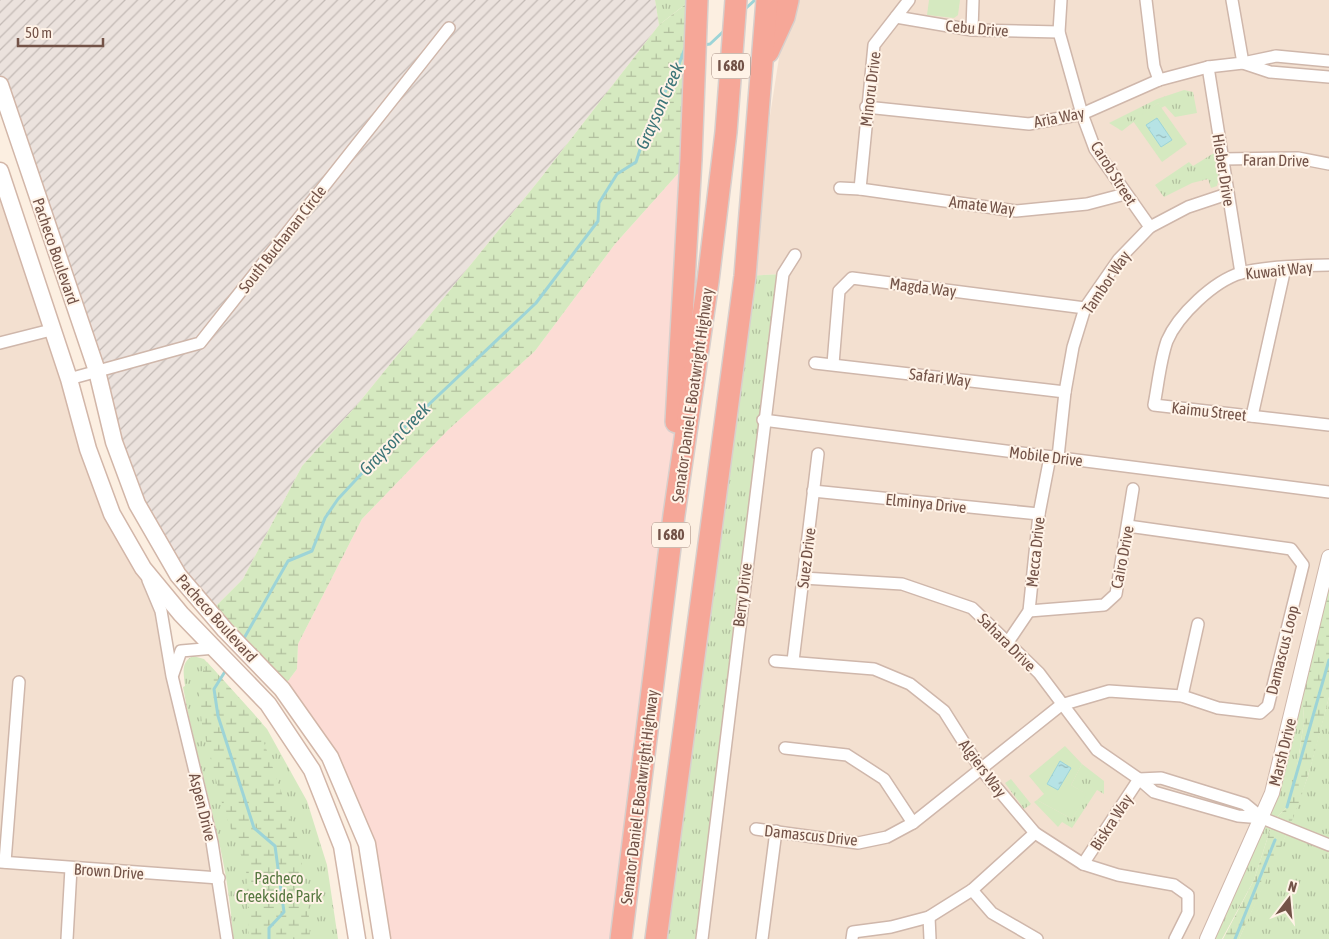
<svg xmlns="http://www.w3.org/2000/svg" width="1329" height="939" viewBox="0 0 1329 939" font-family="'Asap Condensed',sans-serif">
<defs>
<pattern id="industrial-furrows" width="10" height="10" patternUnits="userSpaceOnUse" patternTransform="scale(1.25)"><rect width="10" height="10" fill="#ebe2dd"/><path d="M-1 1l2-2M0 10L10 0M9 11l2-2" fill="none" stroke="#c3bab5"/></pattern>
<pattern id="grass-tufts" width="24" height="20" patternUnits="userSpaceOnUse" patternTransform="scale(1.25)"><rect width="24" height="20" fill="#d5e9c0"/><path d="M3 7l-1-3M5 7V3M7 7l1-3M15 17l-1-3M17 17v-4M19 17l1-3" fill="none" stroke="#b1bf9e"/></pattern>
<pattern id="wetland-marsh" width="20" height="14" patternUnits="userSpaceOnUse" patternTransform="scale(1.25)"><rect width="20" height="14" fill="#d5e9c0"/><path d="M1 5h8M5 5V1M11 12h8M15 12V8" fill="none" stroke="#b1bf9e"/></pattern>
<pattern id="water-ripples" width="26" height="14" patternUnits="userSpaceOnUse" patternTransform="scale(1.25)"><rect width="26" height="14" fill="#b6e3e5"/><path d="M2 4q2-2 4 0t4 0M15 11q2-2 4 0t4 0" fill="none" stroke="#98bbbc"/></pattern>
</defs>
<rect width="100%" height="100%" fill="#fcefe1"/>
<g fill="#f3e0d0">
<path d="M788 0H1329V557L1272 793 1207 939H702L782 274 745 276Z"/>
<path d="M0 171 88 449 161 611 227 939H0Z"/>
</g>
<path fill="#fcdcd5" d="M691 159 674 515 621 939H382L367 844 330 757 282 689 297 669 298 644 362 519 447 431 535 351 615 244Z"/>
<path fill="url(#industrial-furrows)" d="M0 0H655L659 25 540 179 357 405 302 466 243 579 210 612 137 504 0 90Z"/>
<g fill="url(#grass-tufts)">
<path d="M655 0H687V3L659 25Z"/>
<path d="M1184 90 1193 92 1197 113 1175 117 1165 106 1161 108 1158 103 1122 131 1109 123 1157 99Z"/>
<path d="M1214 153 1219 178 1217 186 1211 188 1208 179 1192 183 1164 197 1155 185 1189 162 1193 166Z"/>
<path d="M783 274 702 939H656L745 276Z"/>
<path d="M193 656 204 659 267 729 307 801 327 865 338 939H233C229 852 198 772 183 687L185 686C184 675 180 662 193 656Z"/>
<path d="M1301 673 1304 721 1296 775 1287 807 1273 821 1254 880 1222 939H1207L1262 818Z"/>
<path d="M1329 697V939H1239L1289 828 1308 776Z"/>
<path d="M1082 764 1104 781V794L1097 790 1072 828 1062 822 1058 827 1034 802 1037 800 1072 819 1086 794 1071 785Z"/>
<path d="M1011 779 1031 804 1024 809 1005 783Z"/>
</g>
<g fill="url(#wetland-marsh)">
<path d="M691 0V159L615 244 535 351 447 431 362 519 298 644 297 669 282 689 210 612 243 579 302 466 357 405 540 179 659 25Z"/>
<path d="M1329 557V697C1318 741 1307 786 1289 828 1274 865 1256 902 1239 939H1223L1254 880 1273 821 1287 807 1296 775 1304 721 1301 673Z"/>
<path d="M207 662 262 723 260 731 298 840 308 901 310 939H248L249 929 246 868 224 811 202 725 198 683Z"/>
</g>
<g fill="#d5e9c0">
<path d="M929 0H960L958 15 954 18 927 15Z"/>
<path d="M1158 103 1187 144 1162 162 1133 121Z"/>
<path d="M1065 746 1082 764 1071 785 1087 794 1072 819 1037 800 1044 794 1029 776Z"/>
</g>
<g fill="url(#water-ripples)" stroke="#9dd4d7">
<path d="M1157 118 1172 140 1161 147 1146 125Z"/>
<path d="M1060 761 1071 768 1058 790 1047 784Z"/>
</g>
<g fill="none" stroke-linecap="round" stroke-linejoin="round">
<g stroke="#9dd4d7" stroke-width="3">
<path d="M744 10 755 0"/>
<path d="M703 45 710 44 726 29"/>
<path d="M243 640 288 561 312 551 325 518 338 499 405 427 536 303 598 221 599 203 617 174 636 162 648 125 678 67 685 48 687 47"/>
<path d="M226 670 214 689 218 716 254 828 275 846 284 912 269 928V939"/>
<path d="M1287 807 1329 660"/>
<path d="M1235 939 1275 840"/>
</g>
<g stroke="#cfb7ab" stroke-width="14">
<g id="minor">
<path d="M1061 0 1059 32 1082 114 1095 149 1150 227"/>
<path d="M1146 0 1154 66 1159 80"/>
<path d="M896 17 972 30 1059 32"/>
<path d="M972 30 973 0"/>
<path d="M1329 61 1276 56 1243 63 1270 72 1329 77"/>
<path d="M1208 67 1241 273"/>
<path d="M866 107 1029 124 1082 114 1159 80 1208 67 1243 63 1232 0"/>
<path d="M1222 159 1298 158 1329 164"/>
<path d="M840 188 860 189 1016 211 1087 204 1125 194"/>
<path d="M860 189 874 45 909 0"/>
<path d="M1329 265C1308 265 1261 267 1241 273 1214 281 1178 315 1167 341 1160 361 1158 385 1154 405L1329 425"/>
<path d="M0 343 51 330"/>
<path d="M815 363 1065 392"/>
<path d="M833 364 839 291 852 278 1085 308"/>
<path d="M69 379 200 343 449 28"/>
<path d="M1252 416 1285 268"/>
<path d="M763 420 1329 492"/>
<path d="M1058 457 1065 392 1073 347 1085 308 1119 259 1150 227 1188 207 1227 194"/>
<path d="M813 491 1039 514"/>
<path d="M803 578 902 584 972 608 1039 673 1097 750 1139 779 1083 864"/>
<path d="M148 580 161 611 172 676 212 842 227 939"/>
<path d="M1029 611 1104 605 1116 594 1133 489"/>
<path d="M1008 642 1029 611 1039 514 1050 457"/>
<path d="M775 661 874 669 910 684 944 711 980 768 1035 833 1083 864 1118 875 1174 885 1188 895V913L1175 939"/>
<path d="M793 661 818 454"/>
<path d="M173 674 181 651 215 648"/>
<path d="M1182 696 1198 624"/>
<path d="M785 748 847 755 884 779 913 823"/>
<path d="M1262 818 1245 804 1161 778 1139 779 1154 792 1238 816 1262 818 1329 845"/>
<path d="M756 829 858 843 887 837 913 823 1061 705 1109 691 1182 696 1218 708 1260 713 1268 706 1303 565 1291 549 1128 526"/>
<path d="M0 862 219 878"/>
<path d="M5 862 19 682"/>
<path d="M972 890 992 913 1037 939"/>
<path d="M929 917 930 939"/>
<path d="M67 939 71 868"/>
<path d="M702 939 783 274 795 255"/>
<path d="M762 939 776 831"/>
<path d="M852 939 853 932 891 927 929 917 972 890 1035 833"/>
</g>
</g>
<g stroke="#cfb7ab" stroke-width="16">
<path id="tertiary" d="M1207 939 1272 793 1329 557"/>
</g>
<g stroke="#d2b6a8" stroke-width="19">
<g id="secondary">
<path d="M0 85 97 371 114 442 137 504 178 575 225 630 282 689 330 757 367 844 382 939"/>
<path d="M0 171 69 379 88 449 112 514 143 568 181 614 268 704 312 770 342 846 357 939"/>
</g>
</g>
<g stroke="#d8cfcc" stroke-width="24">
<g id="motorway">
<path d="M768 52 784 17 788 0"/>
<path d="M676 422 691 159 697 0"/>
<path d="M621 939 674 515 708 281 726 132 736 0"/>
<path d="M656 939 745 276 767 0"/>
</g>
</g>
<use href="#minor" stroke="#fff" stroke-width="11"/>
<use href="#tertiary" stroke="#fff" stroke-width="14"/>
<use href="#secondary" stroke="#fff" stroke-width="16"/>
<use href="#motorway" stroke="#f6a798" stroke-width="21"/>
</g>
<g text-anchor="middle" stroke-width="4" stroke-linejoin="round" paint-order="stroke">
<g fill="#fff3e7" stroke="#9d8378" stroke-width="1">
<rect x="712" y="53.5" width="38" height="25" rx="4"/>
<rect x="652" y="522.5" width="38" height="25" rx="4"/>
</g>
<g font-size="15" font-weight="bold" fill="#735348">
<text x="731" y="71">I 680</text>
<text x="671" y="540">I 680</text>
</g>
<g font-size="16" fill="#735348" stroke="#fff3e7">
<text transform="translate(977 28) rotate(5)" y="6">Cebu Drive</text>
<text transform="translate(870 89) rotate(-83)" y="6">Minoru Drive</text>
<text transform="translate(1059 117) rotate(-11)" y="6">Aria Way</text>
<text transform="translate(1276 160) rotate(1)" y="6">Faran Drive</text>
<text transform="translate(1224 170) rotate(81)" y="6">Hieber Drive</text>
<text transform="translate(1114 173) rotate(58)" y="6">Carob Street</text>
<text transform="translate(982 205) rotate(7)" y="6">Amate Way</text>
<text transform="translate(282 239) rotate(-52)" y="6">South Buchanan Circle</text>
<text transform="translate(56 251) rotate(71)" y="6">Pacheco Boulevard</text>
<text transform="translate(1279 270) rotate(-6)" y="6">Kuwait Way</text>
<text transform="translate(1106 282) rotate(-56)" y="6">Tambor Way</text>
<text transform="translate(923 287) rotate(7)" y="6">Magda Way</text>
<text transform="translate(940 377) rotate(7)" y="6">Safari Way</text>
<text transform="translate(692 395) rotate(-82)" y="6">Senator Daniel E Boatwright Highway</text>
<text transform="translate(1209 411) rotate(6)" y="6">Kaimu Street</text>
<text transform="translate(1046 456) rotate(7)" y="6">Mobile Drive</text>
<text transform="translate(926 503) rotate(6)" y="6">Elminya Drive</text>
<text transform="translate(1035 552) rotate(-84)" y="6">Mecca Drive</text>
<text transform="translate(1122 557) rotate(-79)" y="6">Cairo Drive</text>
<text transform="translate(806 558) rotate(-83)" y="6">Suez Drive</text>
<text transform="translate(742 595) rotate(-83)" y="6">Berry Drive</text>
<text transform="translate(217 618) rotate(48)" y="6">Pacheco Boulevard</text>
<text transform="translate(1007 642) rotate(45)" y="6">Sahara Drive</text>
<text transform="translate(1282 650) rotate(-76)" y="6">Damascus Loop</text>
<text transform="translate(1282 752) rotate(-76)" y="6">Marsh Drive</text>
<text transform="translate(983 768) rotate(53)" y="6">Algiers Way</text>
<text transform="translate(639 797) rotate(-83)" y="6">Senator Daniel E Boatwright Highway</text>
<text transform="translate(203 807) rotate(76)" y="6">Aspen Drive</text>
<text transform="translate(1111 822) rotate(-57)" y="6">Biskra Way</text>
<text transform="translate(811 835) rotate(6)" y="6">Damascus Drive</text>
<text transform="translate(109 871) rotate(4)" y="6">Brown Drive</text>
</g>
<g font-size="16" fill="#577841" stroke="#fff3e7">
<text x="279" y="884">Pacheco<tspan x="279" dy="18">Creekside Park</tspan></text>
</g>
<g font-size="18" font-style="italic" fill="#3c7578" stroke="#fff3e7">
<text transform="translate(660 106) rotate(-66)" y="6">Grayson Creek</text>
<text transform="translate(395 439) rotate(-46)" y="6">Grayson Creek</text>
</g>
</g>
<g transform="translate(1289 899) rotate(16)" stroke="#fff3e7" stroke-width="4" paint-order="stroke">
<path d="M0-4L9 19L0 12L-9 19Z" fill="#735348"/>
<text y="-8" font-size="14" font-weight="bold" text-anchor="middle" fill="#735348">N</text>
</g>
<path d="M18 38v8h85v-8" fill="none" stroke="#735348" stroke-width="2.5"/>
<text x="25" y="38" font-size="15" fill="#735348" stroke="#fff3e7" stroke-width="4" paint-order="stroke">50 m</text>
</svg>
